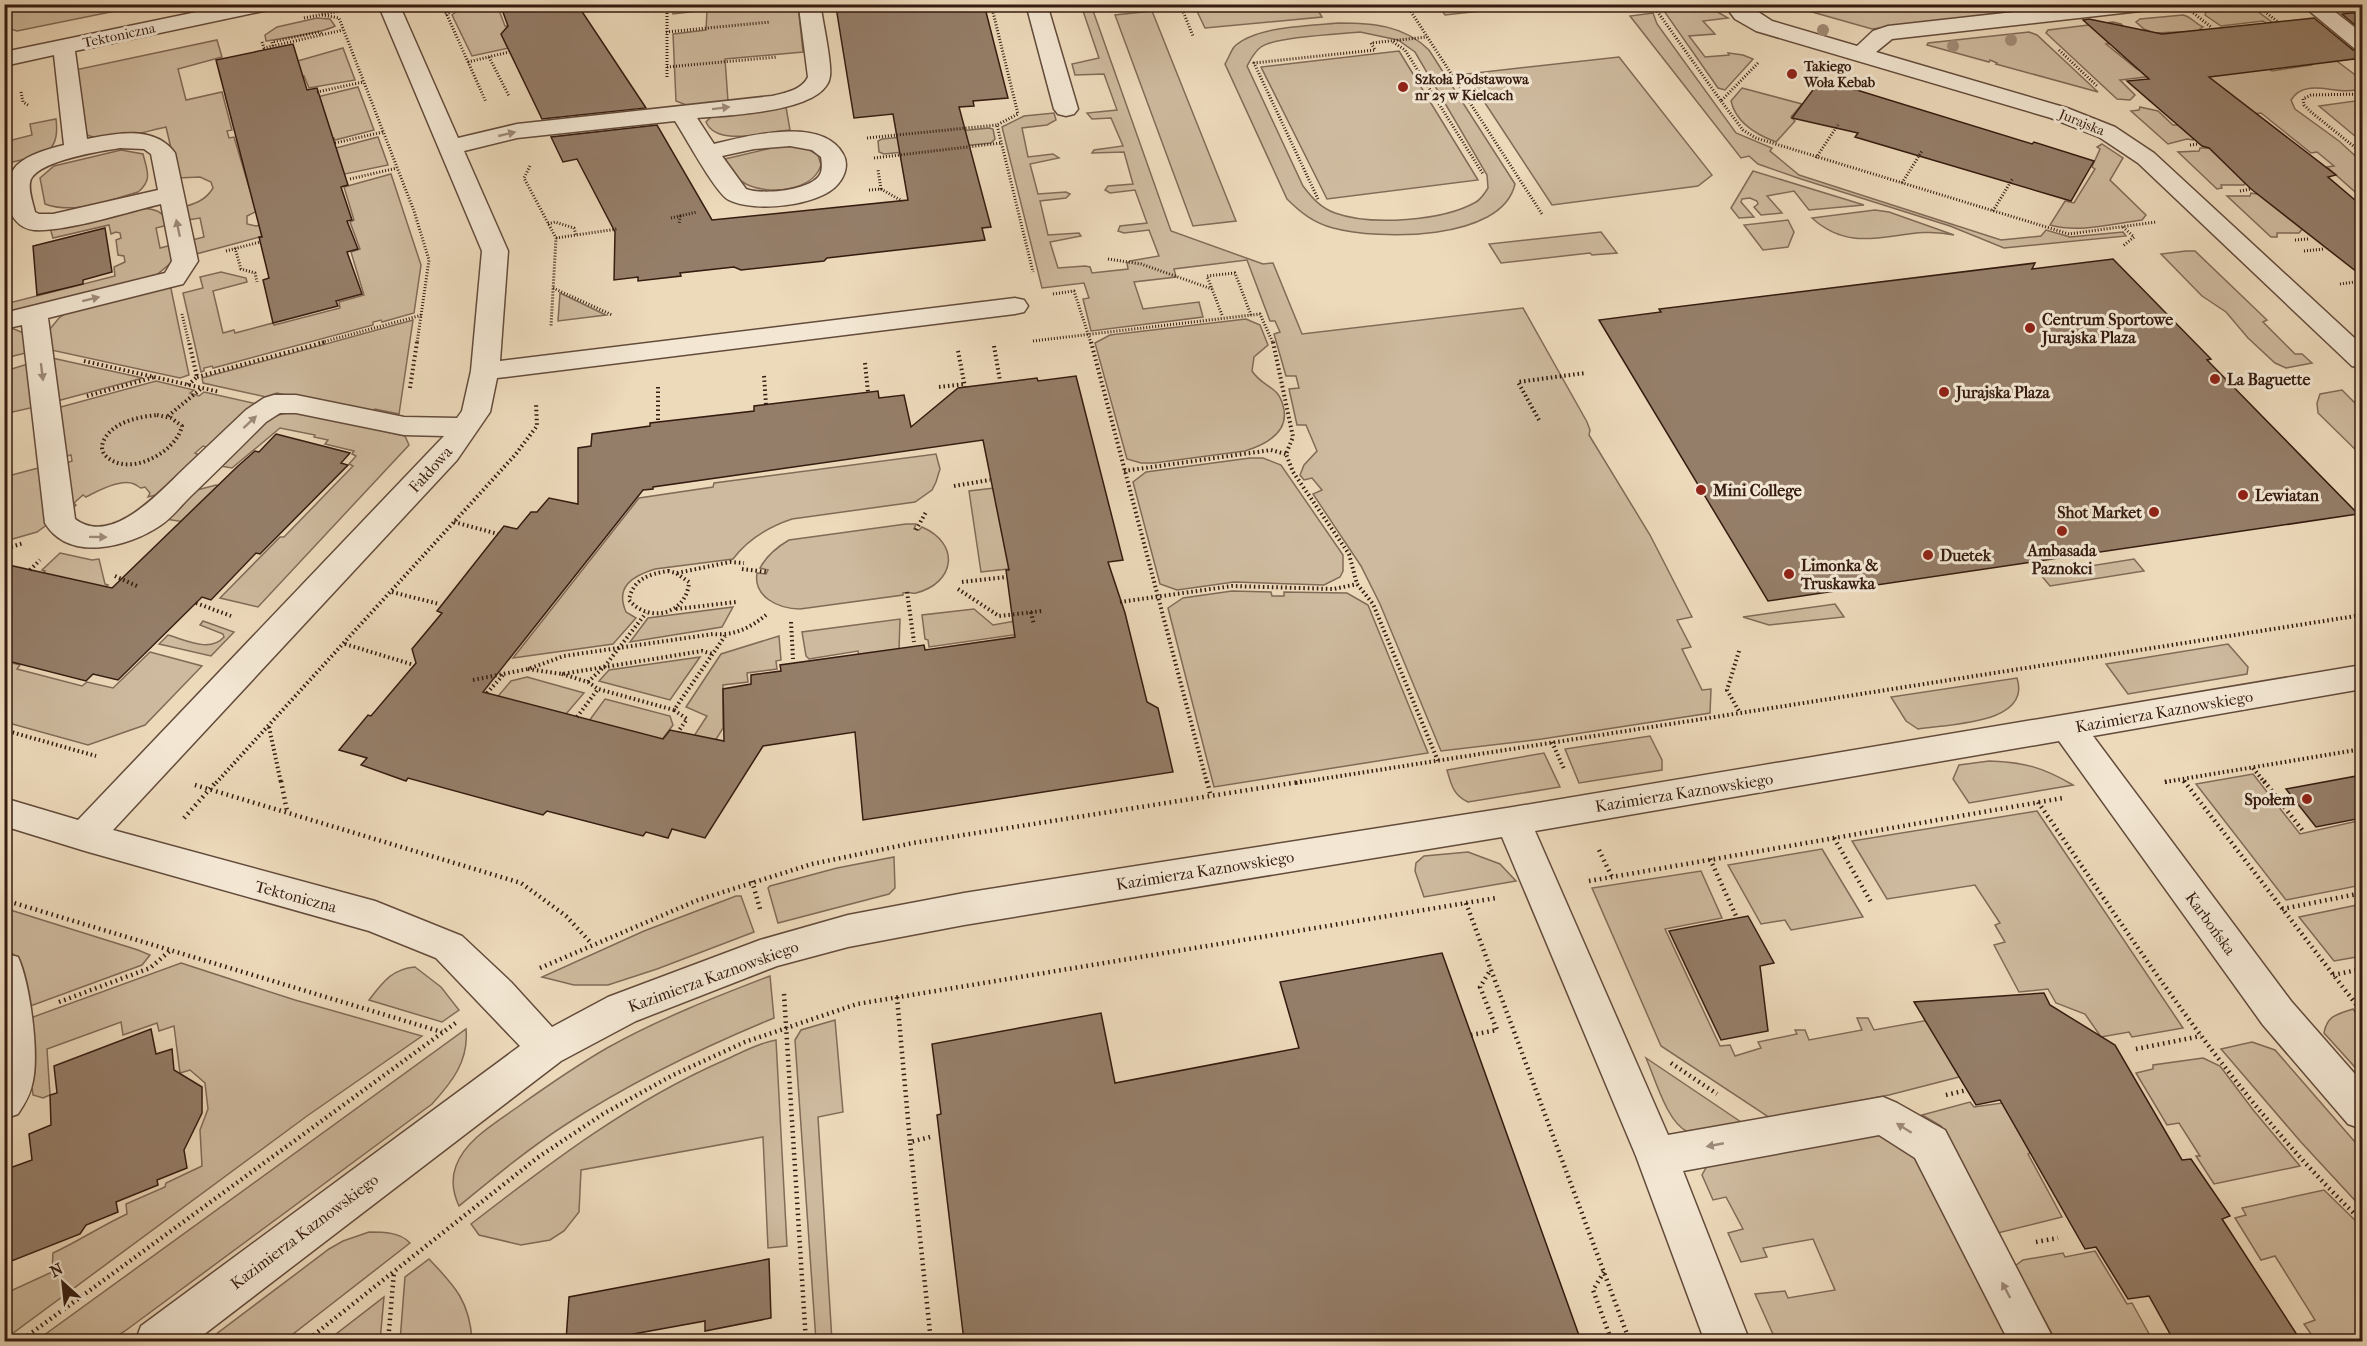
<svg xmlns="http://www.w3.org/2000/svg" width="2367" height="1346" viewBox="0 0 2367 1346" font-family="'IM FELL French Canon',serif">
<rect width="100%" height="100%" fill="#eddabb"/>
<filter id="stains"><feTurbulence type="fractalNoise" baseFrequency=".00333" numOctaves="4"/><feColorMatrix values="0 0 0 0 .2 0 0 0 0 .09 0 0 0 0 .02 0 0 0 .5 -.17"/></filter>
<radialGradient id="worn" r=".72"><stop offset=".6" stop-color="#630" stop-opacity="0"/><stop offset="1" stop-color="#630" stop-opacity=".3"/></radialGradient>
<g fill="#ceba9e" stroke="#826a57" stroke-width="1.5" fill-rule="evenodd">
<path d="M1921 4 2090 5 2006 14 2000 13 1872 29 1798 8 1792 5H1852L1857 10 1865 11Z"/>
<path d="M51 5H145L17 31 7 28 5 5Z"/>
<path d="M465 5H497L505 26H509L513 47 472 56 452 15Z"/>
<path d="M673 5H798L803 52 725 59 728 101 689 106 676 101 673 34 706 30 707 10 673 14Z"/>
<path d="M1081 5H1091L1171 231 1263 264 1273 263 1302 334 1523 308 1587 422 1590 430 1589 435 1650 535 1692 617 1677 620 1691 647 1682 649 1702 690 1711 689 1710 713 1542 739 1441 751 1380 604 1361 566 1313 494 1322 490 1312 478 1304 480 1300 475 1304 465 1317 451 1306 425H1297L1289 389 1299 388 1296 376H1286L1274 334 1280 332 1275 321H1270L1247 260 1174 269 1176 277 1134 282 1143 309 1199 302 1203 317 1091 331 1083 299 1089 298 1084 283 1042 288 1002 127 1024 116 1054 113 1056 120 1047 125 1022 128 1028 157 1053 154 1059 158 1030 164 1038 194 1066 192 1070 194 1066 198 1040 201 1048 235 1079 233 1081 236 1050 242 1058 268 1085 266 1090 267 1092 273 1128 269 1127 263 1130 261 1159 256 1149 230 1124 233 1118 231 1120 226 1147 223 1135 190 1110 193 1105 190 1108 186 1133 184 1124 152 1092 153 1094 150 1123 146 1111 118 1092 119 1087 113 1117 110 1104 74 1075 75 1072 64 1099 58Z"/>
<path d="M1194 5H1315L1322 17 1205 28Z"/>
<path d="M1438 5H1536L1445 15Z"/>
<path d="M1698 8 1716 11 1728 18 1703 21 1715 34 1689 36 1705 57 1729 55 1728 53 1743 55 1753 59 1725 90 1718 88 1664 11Z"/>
<path d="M2239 8 2257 11 2287 33 2318 47 2362 80V87L2355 90C2335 95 2305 77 2291 100L2295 109 2339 141 2362 162V198L2327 167 2334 166 2317 152 2311 153 2261 113 2250 114 2212 88 2208 74 2266 67 2272 71 2311 65 2285 44 2291 42 2263 21 2221 26 2205 15 2206 12Z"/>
<path d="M1152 11 1236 221 1193 226 1115 15Z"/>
<path d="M1653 13 1657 24 1736 133 1772 148 1770 151 1799 175 2001 240 2041 236 2046 230 2070 237 2123 232 2126 236 2004 248 1950 226 1801 179 1758 164 1749 156 1741 158 1630 16Z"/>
<path d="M2183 15C2192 17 2194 23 2203 27L2200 29 2202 31 2154 33 2144 29 2136 22 2140 19Z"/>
<path d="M317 18 330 19 335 26C323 33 283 38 266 41L265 35 277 27Z"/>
<path d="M2113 22 2121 24 2137 40 2106 44 2137 69 2154 76 2120 80 2135 95 2130 100 2117 99 2046 33 2048 30Z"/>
<path d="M1338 23C1372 23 1404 25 1429 50L1515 184C1502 242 1377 240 1333 228 1314 223 1301 213 1287 199L1225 64C1228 59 1231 51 1234 47 1255 26 1310 26 1338 23ZM1360 32 1398 40 1415 52 1487 175 1488 188C1485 193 1481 199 1476 202 1443 221 1371 226 1335 213 1321 208 1312 198 1303 186L1247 66C1251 59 1254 52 1261 47 1275 37 1340 34 1360 32Z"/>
<path d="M2029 32 2037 35 2098 92 1996 64 1997 63 1990 60 1989 62 1927 45 1928 43Z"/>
<path d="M217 40 222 57 178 69 186 100 222 92 232 130 227 131 229 138 234 137 249 187 259 210 247 216V224L256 226 264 224 267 235 196 254 192 240 204 237 200 218 188 220 184 207C196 203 206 200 213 188L211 182 200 177 178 178 166 127C142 132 111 144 87 135L75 70Z"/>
<path d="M343 48 355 80 309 88 304 76 297 75 294 62Z"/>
<path d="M1399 51 1478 180 1327 199 1261 67Z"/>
<path d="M1619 57 1712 175 1698 186 1552 205 1466 74Z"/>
<path d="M358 87 374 130 335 140 334 138 327 140 313 98Z"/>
<path d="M1742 88 1802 104 1791 117 1795 121 1776 142C1757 135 1736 123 1731 101Z"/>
<path d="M2362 100V142L2319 106Z"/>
<path d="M786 107 790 130C769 131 717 148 706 122L711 117 720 114Z"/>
<path d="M2140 107 2158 111 2173 125H2180L2194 137 2193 140 2187 139 2168 144 2131 111 2139 110Z"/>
<path d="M56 119C61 157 39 155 8 163L9 171H5L4 142 32 135 30 124Z"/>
<path d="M989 128 993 129 995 139 991 143 884 154 879 152 878 141 882 139Z"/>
<path d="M378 137 388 165 340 175 332 149Z"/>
<path d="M2102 144 2123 158 2110 180 2146 215 2142 220C2112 224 2079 233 2050 225L2065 201 2074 203 2095 169 2092 167 2100 149 2097 147Z"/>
<path d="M784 145 806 148 818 155 821 165C813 192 767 195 746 184 736 179 731 168 725 159Z"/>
<path d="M2200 148H2215L2248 180 2244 185H2221L2222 188 2217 189 2178 152 2199 151Z"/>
<path d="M121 150 143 154C147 170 153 180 138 192 109 200 74 215 45 204L40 178 54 166Z"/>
<path d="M1753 171 1864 205 1809 210 1794 191 1767 196 1782 213 1761 215 1754 207 1758 204 1757 201 1750 198 1742 199 1741 202 1754 217 1739 218 1731 208Z"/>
<path d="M391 174 421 265 414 313 382 322 381 320 373 322V325L213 368 212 366 204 368V371L201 372 183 293 203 288 200 277 221 272 246 278 247 282 213 291 223 333 234 330 235 333 273 323 274 325 340 308 339 302 364 295 351 252 360 249 350 222 354 220 344 187Z"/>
<path d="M2251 193 2262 195 2303 228 2299 233H2277V237H2271L2227 196H2250Z"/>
<path d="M140 208C154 209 164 210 168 225L156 228 160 248 172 245V262L154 277 5 316V304L115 276 114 267 125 262 124 256 118 255 116 240 121 238 120 233 116 232 111 234 109 225 53 238 50 228Z"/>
<path d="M1875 210 1889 212 1954 235C1901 223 1858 260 1812 218Z"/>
<path d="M1788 220 1794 232 1788 247 1763 250 1744 225Z"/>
<path d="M1601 232 1617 253 1592 255 1590 253 1501 263 1489 244Z"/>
<path d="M2186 251H2195L2267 320 2263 322 2295 354H2302L2312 363 2286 368 2275 363 2248 338 2226 312 2202 296 2161 254Z"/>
<path d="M170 284 189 375 180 378 51 350 50 329 59 318 68 312Z"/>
<path d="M560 293 606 315 558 321Z"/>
<path d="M1246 319 1260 325 1268 345 1254 357 1252 371C1260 383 1268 384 1277 393 1281 398 1283 404 1284 410 1288 434 1264 445 1245 451L1154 463H1141L1127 459 1095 343 1110 335Z"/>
<path d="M413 320 399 414 375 409 369 413 277 393 266 397 203 383 202 378Z"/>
<path d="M5 328 14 329 26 334 30 352 5 358Z"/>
<path d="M52 358 143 378 57 401Z"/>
<path d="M31 363 35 407 8 413 5 412V407L8 406 5 371Z"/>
<path d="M156 381 194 390 190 393 199 396 204 392 257 404 209 448 203 446 195 453 201 456 160 494 148 497 150 493 145 487 141 488C138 487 137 485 134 484 122 478 97 491 86 497L83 495 74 503 76 505 69 513 64 464 72 461 71 455 63 457 57 408Z"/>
<path d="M2342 390 2362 410V456L2318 413 2317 403 2320 394Z"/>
<path d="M288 413H303L405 436 409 445 258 607 220 598 280 537H284L353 466 349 464 356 456 352 454 354 451 325 444 328 440 314 437 315 435 280 428 232 468 214 465C236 443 256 417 288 413Z"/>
<path d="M936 454 940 469 936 482 932 490 915 502 792 519C768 527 748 539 733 559L655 569C632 576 615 587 626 612L636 618 613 644 513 658 639 498 713 487 714 483Z"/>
<path d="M1250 458H1263L1281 465 1343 555V571L1340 577 1324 585 1234 582 1177 590 1160 584 1133 482 1146 472Z"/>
<path d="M42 467 48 524 37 532 9 540 6 524 4 477Z"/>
<path d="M216 485 226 488 191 523 165 519 182 494Z"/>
<path d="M1003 487 1017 568 981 572 969 491Z"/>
<path d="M906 524H916L914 529 919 530 922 527C961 544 955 583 916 593 909 594 910 591 903 593V595L800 609C779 609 753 597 757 573L766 574 768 570 760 568C767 555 777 547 789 540Z"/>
<path d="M60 553 92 560 99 559 105 584 108 585 104 588 36 579 45 571 42 570Z"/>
<path d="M2134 559 2144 571 2050 586 2040 574Z"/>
<path d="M1232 591 1271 592 1272 596H1284V592L1347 593 1368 605 1428 753 1214 787 1168 608 1183 598Z"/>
<path d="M1835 604 1844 617 1769 625 1743 617Z"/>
<path d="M733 607 722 627 630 642 648 618Z"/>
<path d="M974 609 993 625 1021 620 1020 634 929 647 928 640 925 639 922 615Z"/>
<path d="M900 619 899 651 859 657 858 651 809 659 806 656 802 632Z"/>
<path d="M203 621 234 632 211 656 159 644 168 635C186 640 210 653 224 637L223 634 200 625Z"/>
<path d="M779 636 781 660 776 661 777 669 747 673 748 682 723 685V728L715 741 694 736 707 716 686 707 721 654Z"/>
<path d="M2228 644 2248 667 2247 674 2128 694 2106 664Z"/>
<path d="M150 652 202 666 145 725 88 745 5 722V661L20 665 17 669 82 686 87 682 113 688Z"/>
<path d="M700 657 670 700 599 681 609 670Z"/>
<path d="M527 677 584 693 566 714 489 707 511 681Z"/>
<path d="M2017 678C2032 724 1949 724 1918 729L1906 721 1891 697Z"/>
<path d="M605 699 670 716 673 725 661 741 581 732Z"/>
<path d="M1650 736 1662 760V770L1579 783 1565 749Z"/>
<path d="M1544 753 1560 787 1468 802C1453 795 1451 784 1447 770Z"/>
<path d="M1989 761C2023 762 2043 767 2073 785L1969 803 1953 779 1959 765Z"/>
<path d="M2253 774 2300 834 2362 820V885L2286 900 2196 784Z"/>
<path d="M2037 811 2183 1028 2132 1037 2129 1032 2101 1037 2085 1014 2056 1003 2048 989 2019 992 1994 945 2005 942 1995 925 2000 923 1975 885 1887 899 1852 841Z"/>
<path d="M1822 849 1863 917 1791 930 1785 920 1761 924 1728 865Z"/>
<path d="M1468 852 1500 864 1516 881 1424 897 1415 871 1416 863 1424 856Z"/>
<path d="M894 857 895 888 889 894 778 923 768 888 770 886 837 868Z"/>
<path d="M1701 871 1722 918 1665 929 1720 1046 1730 1045 1735 1056 1761 1048 1758 1042 1797 1034 1795 1030H1805L1809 1040 1862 1030 1857 1018H1868L1874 1030 1940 1018 1990 1069 1889 1095 1770 1118 1661 1046 1592 888Z"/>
<path d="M736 896H741L754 932 657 969 608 985H574L542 977 644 931Z"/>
<path d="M2362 904V956L2334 961 2299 917Z"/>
<path d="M4 908 138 950 150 955 142 965 25 1008C23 985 28 959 5 949Z"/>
<path d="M181 963 295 1000 422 1036 307 1116 5 1339 4 1294 52 1272 53 1253C79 1241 101 1226 127 1214L126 1204 165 1187 166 1183 202 1166 200 1130 208 1109 205 1083 190 1070 180 1073 174 1026 159 1031 157 1023 123 1035 121 1022 47 1049 50 1095 43 1098 33 1095 25 1020Z"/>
<path d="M415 967 441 987 459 1010 442 1022 369 1000C383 982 392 969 415 967Z"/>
<path d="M770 976 774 1018C701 1048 631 1082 565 1125 528 1149 493 1178 459 1206 453 1193 451 1179 456 1166 466 1139 497 1122 519 1106 547 1086 576 1066 607 1048 659 1019 715 997 770 976Z"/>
<path d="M2353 1009 2362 1021V1075L2324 1033C2327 1015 2338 1014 2353 1009Z"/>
<path d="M835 1020 843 1112 818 1117 832 1341H816L795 1040 801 1030Z"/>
<path d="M466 1029C469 1061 452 1082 432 1104L125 1331 109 1341H36Z"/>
<path d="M776 1040 787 1246 768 1248 763 1137 581 1170 579 1212 564 1231 550 1240 521 1245 479 1235 471 1224C551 1162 631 1101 725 1060 741 1053 758 1043 776 1040Z"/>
<path d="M2252 1042 2275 1050 2362 1150V1208L2300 1141 2221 1049Z"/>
<path d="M1646 1058 1744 1124 1688 1132C1667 1123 1655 1078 1646 1058Z"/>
<path d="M2203 1058 2220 1066 2254 1111 2300 1166 2214 1184 2196 1156H2200L2179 1123 2167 1125 2136 1073 2153 1069V1065Z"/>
<path d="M1970 1102 1974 1107 2002 1103 2031 1152 2028 1154 2062 1217 1998 1233 1941 1126 1922 1115Z"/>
<path d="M1875 1134 1910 1144 2014 1341H1776L1755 1294 1785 1291 1788 1298 1835 1290 1813 1239 1763 1248 1767 1257 1741 1262 1728 1233 1743 1229 1726 1197 1713 1200 1702 1175 1707 1166Z"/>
<path d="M2324 1190 2362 1227V1341H2316L2304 1324 2315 1320 2275 1256 2261 1260 2235 1218 2246 1215 2242 1208Z"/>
<path d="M369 1232C383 1232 400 1232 410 1243L284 1341H207L329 1249 343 1241Z"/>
<path d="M2095 1251 2127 1304 2132 1303 2153 1341H2056L2015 1266 2023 1260 2063 1253 2065 1257Z"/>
<path d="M429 1259C455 1286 470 1302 472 1341H400L405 1277Z"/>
<path d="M384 1297 380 1341H327Z"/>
</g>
<g fill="#957e69" stroke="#351b10" stroke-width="1.5" fill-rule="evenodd">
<path d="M500 4H577L646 108 542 119 501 34 508 26Z"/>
<path d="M863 4H984L1008 98 973 101 974 106 959 107 991 227 982 228 985 240 827 258 824 261 741 270 734 267 680 273 681 276 638 281V277L614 280 615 232 577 159 563 162 551 137 657 125 712 220 908 200 893 114 854 118 836 7Z"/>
<path d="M2362 12V31L2342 14Z"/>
<path d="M2314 18 2353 50 2362 51V58L2209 77 2336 175 2328 177 2362 206V276L2251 189 2209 148 2202 146 2127 81 2149 79 2083 20 2089 19 2162 34Z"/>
<path d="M293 44 307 90 317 88 348 185 341 187 352 220 347 221 358 249 347 252 362 294 336 301 338 306 273 323 263 280 269 278 259 237H262L216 60Z"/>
<path d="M1821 79 2032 144 2034 142 2094 161 2071 201 1855 137 1858 133 1792 118Z"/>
<path d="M105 228 112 272 83 280V284L37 295 33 246Z"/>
<path d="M2113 259 2211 359 2207 360 2358 514 1768 601 1599 320 1661 312 1659 309 2035 263 2032 269Z"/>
<path d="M1076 376 1123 560 1108 562 1125 613 1147 702 1158 708 1173 772 863 820 855 732 763 746 705 838 672 829 668 838 646 832 643 836 547 811 543 815 408 778 406 781 361 765 367 758 339 750 368 715 371 716 416 663 412 649 442 613 437 611 504 526 517 529 531 512H537L549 498 578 504V448L591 446 592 434 650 426V423L754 411V406L878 391 879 398 904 395 911 427 958 388 1037 378 1038 381ZM983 440 1009 570H1006L1015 637 925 650 924 645 780 665 781 671 751 675V684L723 689 724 741 670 730 663 739 483 692 643 490 653 489V487Z"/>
<path d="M276 434 350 453 341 463 348 465 260 554 256 553 211 600 202 597 118 680 93 674 86 681 4 660V564L112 588 238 466 255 451 259 452Z"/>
<path d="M2362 775V818L2316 827 2286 789Z"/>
<path d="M1748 916 1774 963 1760 966 1768 1031 1721 1040 1669 931Z"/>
<path d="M1442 953 1581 1341H964L937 1115 941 1114 932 1044 1101 1013 1115 1083 1299 1048 1280 982Z"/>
<path d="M2044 993 2050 1005 2115 1045 2182 1160 2191 1159 2230 1216 2222 1219 2301 1341H2174L2149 1296 2128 1299 2096 1247 2085 1249 2000 1100 1976 1105 1914 1002Z"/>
<path d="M151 1029 156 1054 172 1049 174 1070 202 1087V1113L184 1150 187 1168 157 1180 158 1185 116 1202 118 1212 86 1225 80 1234 4 1264V1170L32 1160 29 1134 51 1125 50 1095 57 1093 54 1066Z"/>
<path d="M769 1259 771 1318 705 1331V1321L595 1341H566L569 1297Z"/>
</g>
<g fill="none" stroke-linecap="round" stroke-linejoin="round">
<g stroke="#634b3b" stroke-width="3">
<g id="minor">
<path d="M235 4H278L276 9 268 10 75 51 87 139C116 133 155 125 175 153L198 261 183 284 48 318 75 519C113 548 163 488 189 464 208 446 227 428 246 410L264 398 274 395H296L404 417 457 418 462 411 471 371 482 251 378 4H399L458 138 517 124 772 96C785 93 802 90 808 77L799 7 801 4H823L821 8C823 24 832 62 830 76 826 113 725 115 697 118L714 144C747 136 822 116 843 154 849 164 845 176 838 184 820 206 754 213 729 200 716 194 685 136 675 121L517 138 464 151 508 251 500 361 1015 298 1024 300 1028 306 1024 312 1015 314 497 378 490 412 457 460 113 830 375 901 462 936 511 982 552 1027 608 997 760 940 848 915 964 893 1513 807 2362 665V689L2093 736 2291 1001 2362 1082V1129L2348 1124 2263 1025 2059 741 1535 831 1668 1135 1883 1097 1897 1103 1945 1130 2055 1342H2009L1915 1158 1879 1135 1683 1171 1750 1342H1705L1636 1156 1502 837 964 925 848 947 777 966 636 1021 561 1061 194 1342H135L141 1326 520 1046 436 958 369 931 85 851 4 826V798L78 820 444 436 404 435 296 413H280L266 422C242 446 218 470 194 493 183 503 173 517 161 525 129 547 69 563 45 523L22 325 4 329V313L165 273 172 261 161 204C127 212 66 232 34 230 4 227 0 183 17 165 29 154 48 149 64 145L54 55 4 66V52ZM790 146 812 150 821 157C822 163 823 171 819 176 808 191 761 195 746 189L722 156 754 149ZM120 148 144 149 151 154 158 190 53 214H39L35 212C33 203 27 188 31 179 41 160 101 151 120 148Z"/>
<path d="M1026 4H1047L1078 109 1074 114 1066 116 1058 114 1054 109Z"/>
<path d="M1724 4H1746L1772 21 1857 46 1873 31 1888 26 2087 4H2159L2157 9 2149 10 1892 39 1876 52 2067 108 2115 127 2154 153 2362 345V368L2352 366 2138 163 2099 137 2051 118 1756 31 1735 19Z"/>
<path d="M2301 4H2325L2362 33V49L2354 48Z"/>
<path d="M4 953 18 957C30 983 40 1057 32 1085 30 1095 24 1105 18 1114L4 1119Z"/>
</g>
</g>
<g stroke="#351b10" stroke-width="3" stroke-dasharray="1 2" stroke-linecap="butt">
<path d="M442 4 486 102"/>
<path d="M667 4V78"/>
<path d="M991 4 1018 114 997 125 1033 272"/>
<path d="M1180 4 1193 36"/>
<path d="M1406 4 1542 214"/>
<path d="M1652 4 1721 101 1759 62"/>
<path d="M2255 4 2278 22"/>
<path d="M2186 11 2245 4"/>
<path d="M2191 11 2211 27"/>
<path d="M322 15 339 18 414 211 429 260 417 343"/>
<path d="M446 15 460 4"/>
<path d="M304 18 350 9"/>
<path d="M666 32 770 22"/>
<path d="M262 42 264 48 343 30"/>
<path d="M1393 42 1405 50 1483 174"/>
<path d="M273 46 272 42 319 32 323 34"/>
<path d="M2059 50 2097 86"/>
<path d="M489 57 509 96"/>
<path d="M468 62 509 52"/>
<path d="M667 67 777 57"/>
<path d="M21 92 23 102 28 105"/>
<path d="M317 92 363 82"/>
<path d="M2362 94 2311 95 2303 99 2304 105 2311 112 2362 153"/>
<path d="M1721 101 1743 130 1756 138 2069 234 2156 222"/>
<path d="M867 138 997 125"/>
<path d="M335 143 383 132"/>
<path d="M2190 145 2199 144"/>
<path d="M874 158 1001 143"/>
<path d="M1816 158 1838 125"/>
<path d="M530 166 524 178 556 238 551 326"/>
<path d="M350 179 397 168"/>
<path d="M1902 183 1922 151"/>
<path d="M881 189 902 201"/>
<path d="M869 190 881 189 878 170"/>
<path d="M2240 191 2251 189"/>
<path d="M1318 199 1254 63 1375 50 1371 43 1427 37"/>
<path d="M1993 211 2013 178"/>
<path d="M680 216 697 212"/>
<path d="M671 218 680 216 679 224"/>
<path d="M548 224 555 222 574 228 576 235"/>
<path d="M2123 227 2134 237 2123 246"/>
<path d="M556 238 617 229"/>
<path d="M2295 240 2308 239"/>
<path d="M235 248 241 269 255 273 257 282"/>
<path d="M226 251 260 242"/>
<path d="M2304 251 2324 249"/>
<path d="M1108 259 1141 264 1212 289"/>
<path d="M2340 284 2362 281"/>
<path d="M553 288 612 315"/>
<path d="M1053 294 1074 291 1091 343"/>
<path d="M182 314 189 343"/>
<path d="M1222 315 1207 276 1235 273 1251 315"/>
<path d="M1033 341 1260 314 1273 343"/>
<path d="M319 343 422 315"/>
</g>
<g stroke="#351b10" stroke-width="4" stroke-dasharray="1.5 3" stroke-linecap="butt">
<path d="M1091 342 1207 783"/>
<path d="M1273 342 1293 437 1286 454 1293 472 1349 554 1357 584 1373 604 1438 761"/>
<path d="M994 346 1000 381"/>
<path d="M958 351 965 387"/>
<path d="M84 361 220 392"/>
<path d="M865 363 868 392"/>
<path d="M764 376 766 405"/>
<path d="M197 377 325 342"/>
<path d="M188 385 197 377 189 342"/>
<path d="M658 387V422"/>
<path d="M939 387 965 384"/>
<path d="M410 388 417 342"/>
<path d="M87 396 155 377"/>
<path d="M157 415 171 418 182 426C176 453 129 477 107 457 101 452 101 446 104 440 113 422 138 417 157 415Z"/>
<path d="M168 416 202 388"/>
<path d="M1539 420 1518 382 1585 373"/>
<path d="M1124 471 1271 450 1286 454"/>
<path d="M954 486 990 480"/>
<path d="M454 522 498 534"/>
<path d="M916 530 926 512"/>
<path d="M7 548 24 543"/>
<path d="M742 569 767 572"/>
<path d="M30 570 40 560"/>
<path d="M668 571 676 573 689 582C687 614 649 624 629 600 633 579 649 574 668 571Z"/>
<path d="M677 573 730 562 744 563"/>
<path d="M115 576 139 587"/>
<path d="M962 582 1007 577"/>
<path d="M958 589 999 616 1042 611"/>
<path d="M392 592 439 604"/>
<path d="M907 592 914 642"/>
<path d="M1120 602 1232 586 1334 589 1357 584"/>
<path d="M196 603 231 616"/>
<path d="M676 609 736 602"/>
<path d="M1031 612 1034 625"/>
<path d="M791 622 793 659"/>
<path d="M345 644 414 665"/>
<path d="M1739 651 1727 690 1740 713"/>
<path d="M528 669 562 674 702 651 713 654"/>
<path d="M562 674 588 682 598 689 674 710 725 636"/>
<path d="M473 680 528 669 564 656 713 634C734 636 750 628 766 615"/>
<path d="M588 682 605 666 646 613"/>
<path d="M487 693 504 674"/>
<path d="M674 710 687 719 678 732"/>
<path d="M577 717 598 689"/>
<path d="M269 727 281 783"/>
<path d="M4 730 96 756"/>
<path d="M1552 742 1564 769"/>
<path d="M2253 768 2265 783"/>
<path d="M2184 781 2185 783"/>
<path d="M2165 782 2362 749"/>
<path d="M216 783 515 455 537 426 536 403"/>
<path d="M1296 783 2362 615"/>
</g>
<g stroke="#351b10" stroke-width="4.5" stroke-dasharray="1.5 4" stroke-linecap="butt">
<path d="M281 781 287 811"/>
<path d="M1207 781 1211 797"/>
<path d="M2184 781 2362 1012"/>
<path d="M2264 781 2303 831"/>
<path d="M2165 782 2169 781"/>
<path d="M195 785 521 883 566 916 592 944"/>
<path d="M2038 802C2138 947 2234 1099 2362 1221"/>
<path d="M184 818 217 781"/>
<path d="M1834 838 1871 902"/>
<path d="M1599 850 1612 877"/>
<path d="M1710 859 1736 916"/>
<path d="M752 881 760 909"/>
<path d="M1589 881 2063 798"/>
<path d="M4 900 442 1032"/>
<path d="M1466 903 1630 1342"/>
<path d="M2282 909 2362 893"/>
<path d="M540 968 698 900 812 864 913 843 1305 781"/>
<path d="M2333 975 2362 969"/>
<path d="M784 994 806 1342"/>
<path d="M897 997 910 1142"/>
<path d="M59 1002 150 968 172 949"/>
<path d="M1471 1035 1497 1030 1480 987 1491 969"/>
<path d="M2136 1049 2201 1036"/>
<path d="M1671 1063 1717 1094"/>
<path d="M1946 1095 1967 1090"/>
<path d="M930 1137 910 1142 931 1342"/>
<path d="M2036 1242 2058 1238"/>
<path d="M1604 1272 1593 1290 1612 1342"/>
<path d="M19 1342 457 1022"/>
<path d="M305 1342 537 1158 603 1114 673 1075 745 1042 857 1004 1496 898"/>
<path d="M388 1342 394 1272"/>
</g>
<use href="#minor" fill="#f3e7d3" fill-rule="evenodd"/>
</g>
<g fill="#a18b75">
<circle cx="1823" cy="30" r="6"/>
<circle cx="2011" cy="40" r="6"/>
<circle cx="1953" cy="46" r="6"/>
</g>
<defs><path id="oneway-solid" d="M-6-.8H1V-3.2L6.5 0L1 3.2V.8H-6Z" transform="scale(1.5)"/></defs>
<g fill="#9e8b7b">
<use href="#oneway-solid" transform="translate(721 108) rotate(-7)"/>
<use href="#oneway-solid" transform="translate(507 134) rotate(-13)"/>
<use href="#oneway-solid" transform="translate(178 228) rotate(-102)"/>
<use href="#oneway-solid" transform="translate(91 299) rotate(-14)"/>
<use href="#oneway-solid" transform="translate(42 372) rotate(83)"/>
<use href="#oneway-solid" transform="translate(250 422) rotate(-43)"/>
<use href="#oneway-solid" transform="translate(98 537) rotate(1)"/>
<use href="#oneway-solid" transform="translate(1904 1128) rotate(-148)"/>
<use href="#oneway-solid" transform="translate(1715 1145) rotate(169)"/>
<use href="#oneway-solid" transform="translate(2006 1290) rotate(-118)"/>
</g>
<g fill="#8f2418" stroke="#f3e7d3" stroke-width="2">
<circle cx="1792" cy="74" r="6"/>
<circle cx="1403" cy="87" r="6"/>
<circle cx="2030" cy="328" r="6"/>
<circle cx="2215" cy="379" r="6"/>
<circle cx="1944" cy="392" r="6"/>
<circle cx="1701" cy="490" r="6"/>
<circle cx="2243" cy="495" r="6"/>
<circle cx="2154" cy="512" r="6"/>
<circle cx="2062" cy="531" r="6"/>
<circle cx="1928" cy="555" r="6"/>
<circle cx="1789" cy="574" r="6"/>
<circle cx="2307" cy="799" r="6"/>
</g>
<g text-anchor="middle" stroke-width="6" stroke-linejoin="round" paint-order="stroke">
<g font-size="14" fill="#351b10" stroke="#f3e7d3">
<text transform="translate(119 35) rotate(-12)" y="5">Tektoniczna</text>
<text transform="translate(2082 122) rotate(22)" y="5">Jurajska</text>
</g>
<g font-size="14" font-weight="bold" fill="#351b10" stroke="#f3e7d3" text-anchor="start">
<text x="1804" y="71">Takiego<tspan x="1804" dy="16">Woła Kebab</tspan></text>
<text x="1415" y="84">Szkoła Podstawowa<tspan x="1415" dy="16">nr 25 w Kielcach</tspan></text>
</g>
<g font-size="16" font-weight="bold" fill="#351b10" stroke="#f3e7d3" text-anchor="start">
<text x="2042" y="325">Centrum Sportowe<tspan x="2042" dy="18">Jurajska Plaza</tspan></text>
<text x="2227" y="385">La Baguette</text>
<text x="1956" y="398">Jurajska Plaza</text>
<text x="1713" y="496">Mini College</text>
<text x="2255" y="501">Lewiatan</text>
<text x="2142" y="518" text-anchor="end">Shot Market</text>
<text x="2062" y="556" text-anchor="middle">Ambasada<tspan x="2062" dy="18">Paznokci</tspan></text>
<text x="1940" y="561">Duetek</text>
<text x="1801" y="571">Limonka &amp;<tspan x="1801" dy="18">Truskawka</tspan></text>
<text x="2295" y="805" text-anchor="end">Społem</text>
</g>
<g font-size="16" fill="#351b10" stroke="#f3e7d3">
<text transform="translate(430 469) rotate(-48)" y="6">Fałdowa</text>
<text transform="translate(2164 711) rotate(-10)" y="6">Kazimierza Kaznowskiego</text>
<text transform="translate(1684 792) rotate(-9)" y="6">Kazimierza Kaznowskiego</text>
<text transform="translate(1205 870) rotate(-9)" y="6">Kazimierza Kaznowskiego</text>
<text transform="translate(296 896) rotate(15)" y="6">Tektoniczna</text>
<text transform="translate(2211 923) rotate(54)" y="6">Karbońska</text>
<text transform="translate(713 976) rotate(-20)" y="6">Kazimierza Kaznowskiego</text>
<text transform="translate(304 1231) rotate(-37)" y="6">Kazimierza Kaznowskiego</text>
</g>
</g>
<rect width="2367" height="1346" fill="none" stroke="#eddabb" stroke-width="24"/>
<rect x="6" y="6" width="2355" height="1334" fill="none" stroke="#351b10" stroke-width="3"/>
<rect x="12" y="12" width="2343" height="1322" fill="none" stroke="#351b10" stroke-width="1.5"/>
<g transform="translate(63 1283) rotate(333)" stroke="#f3e7d3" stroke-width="4.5" paint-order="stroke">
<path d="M0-4.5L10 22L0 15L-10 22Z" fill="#351b10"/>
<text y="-9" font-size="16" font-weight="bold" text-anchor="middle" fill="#351b10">N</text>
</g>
<rect width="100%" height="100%" filter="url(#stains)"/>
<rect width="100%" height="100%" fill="url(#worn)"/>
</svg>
